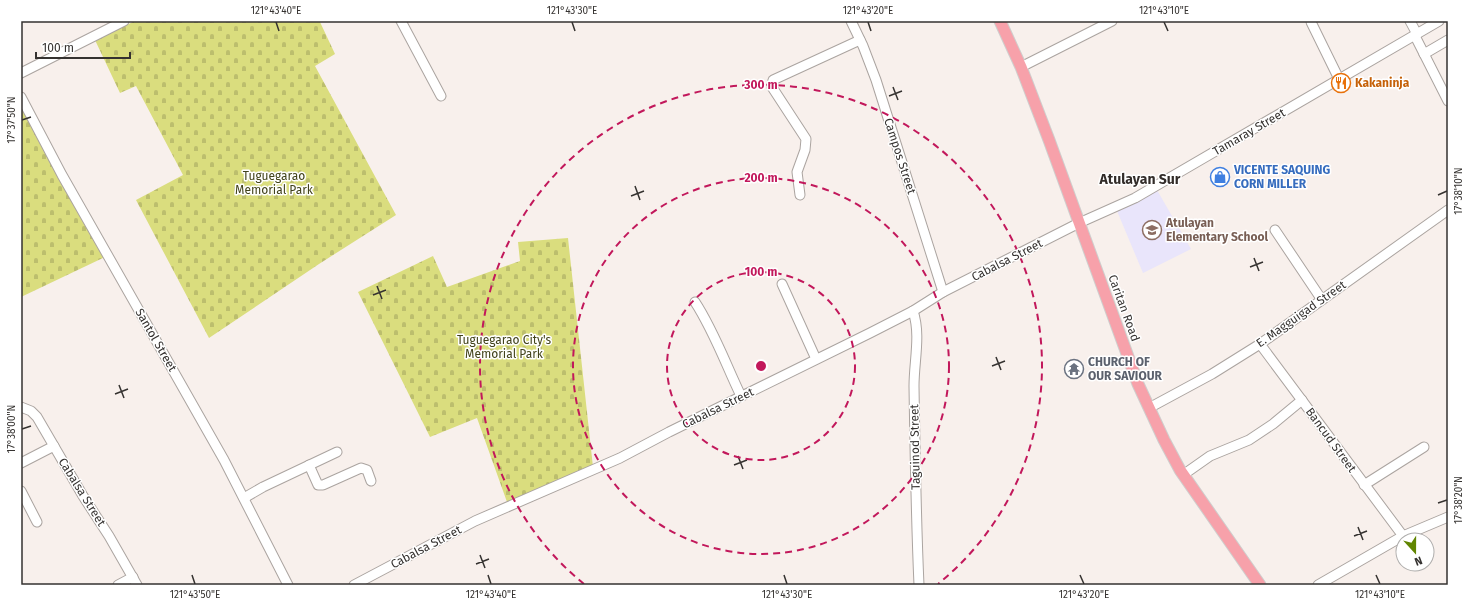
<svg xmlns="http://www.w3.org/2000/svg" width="1469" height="606" viewBox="0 0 1469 606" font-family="'Fira Sans',sans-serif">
<defs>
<pattern id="cemetery-stones" width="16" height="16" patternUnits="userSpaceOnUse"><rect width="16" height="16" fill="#dadd7e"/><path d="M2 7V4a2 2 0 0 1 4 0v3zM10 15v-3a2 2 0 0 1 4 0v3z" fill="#bcbe6d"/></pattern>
</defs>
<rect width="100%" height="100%" fill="#f8f0ec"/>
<path fill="#e9e5fb" d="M1157 190 1191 249 1143 273 1117 211Z"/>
<g fill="url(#cemetery-stones)">
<path d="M135 21H321L320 22 335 54 315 66 396 215 319 264 209 338 136 200 183 175 136 86 120 93 95 40Z"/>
<path d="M21 104 105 257 21 297Z"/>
<path d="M568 238 593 467 507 502 477 418 430 437 358 292 433 256 447 287 520 261 518 242Z"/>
</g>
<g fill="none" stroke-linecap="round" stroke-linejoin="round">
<g stroke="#aba4a0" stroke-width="11">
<g id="minor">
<path d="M401 21 441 96"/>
<path d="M851 21 863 46 876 80 943 292"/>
<path d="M1410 21 1417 34"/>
<path d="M1311 22 1339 79"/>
<path d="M1415 36 1448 101"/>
<path d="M1424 54 1448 40"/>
<path d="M1021 67 1112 21"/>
<path d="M21 73 124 21"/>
<path d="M21 97 62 175 224 460 288 585"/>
<path d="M800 195 797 172 805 150 806 139 772 87 773 80 860 40"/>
<path d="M1275 230 1322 300"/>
<path d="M782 284 816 359"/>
<path d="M695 302C714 331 726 365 741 396"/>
<path d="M913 311C921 335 914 361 914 386 915 453 916 519 919 585"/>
<path d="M1260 344 1403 536"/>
<path d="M21 407 31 411 37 417 83 496 109 536 137 585"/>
<path d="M1149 408 1212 374 1260 344 1448 210"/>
<path d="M21 463 54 446"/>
<path d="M309 465 318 485H323L361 468 367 470 371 481"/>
<path d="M1183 475 1210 456 1249 440 1273 424 1302 400"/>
<path d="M1364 485 1424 447"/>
<path d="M21 491 37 522"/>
<path d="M244 498 263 487 337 452"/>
<path d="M118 585 133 577"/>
<path d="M354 585 475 521 620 458 669 432 870 333 913 311 943 292 1079 223 1135 198 1439 21"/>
<path d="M1318 585 1403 536 1448 517"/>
</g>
</g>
<g stroke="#cfcecd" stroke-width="13">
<path id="major" d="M1000 21 1021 67 1049 140 1138 384 1164 440 1180 470 1260 585"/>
</g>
<use href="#minor" stroke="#fff" stroke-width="9"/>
<use href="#major" stroke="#f7a1aa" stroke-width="11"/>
</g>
<path fill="none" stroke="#353230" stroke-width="1.5" d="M276 22 279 31M572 22 575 31M868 22 871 31M1164 22 1168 31M893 87 898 100M889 96 902 91M22 120 31 117M635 186 640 200M1438 195 1447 191M631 196 644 191M1254 258 1259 271M1250 267 1263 262M377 286 382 299M373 295 386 290M996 357 1001 370M992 366 1005 361M119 385 124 398M115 394 128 389M22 429 31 426M738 456 743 469M734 465 747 460M1438 503 1447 500M1358 527 1363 540M1354 536 1367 531M480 555 485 568M476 564 489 559M192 575 195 584M488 575 491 584M784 575 787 584M1080 575 1084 584M1376 575 1380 584"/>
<g fill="none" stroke="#c2185b" stroke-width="2" stroke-dasharray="7 5">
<circle cx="761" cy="366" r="94"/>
<circle cx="761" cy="366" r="188"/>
<path d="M584 584A281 281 0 1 1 938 584"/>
</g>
<defs>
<g id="restaurant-ring" transform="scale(1)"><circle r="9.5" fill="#fff" stroke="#e8710a" stroke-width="1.5"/><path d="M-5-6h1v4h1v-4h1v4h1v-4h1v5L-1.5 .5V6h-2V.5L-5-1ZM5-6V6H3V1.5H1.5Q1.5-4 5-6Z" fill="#e8710a"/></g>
<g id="shop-ring" transform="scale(1)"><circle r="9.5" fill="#fff" stroke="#3f7fe0" stroke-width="1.5"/><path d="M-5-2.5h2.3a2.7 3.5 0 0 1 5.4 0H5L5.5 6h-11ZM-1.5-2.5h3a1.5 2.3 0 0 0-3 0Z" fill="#3f7fe0"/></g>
<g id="school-ring" transform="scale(1)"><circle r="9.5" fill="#fff" stroke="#8d6e63" stroke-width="1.5"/><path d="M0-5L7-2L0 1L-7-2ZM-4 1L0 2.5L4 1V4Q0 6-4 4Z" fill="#8d6e63"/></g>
<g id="temple-ring" transform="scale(1)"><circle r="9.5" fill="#fff" stroke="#6b7280" stroke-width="1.5"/><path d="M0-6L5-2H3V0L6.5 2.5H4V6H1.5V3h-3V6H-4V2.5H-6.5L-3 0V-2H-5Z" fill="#6b7280"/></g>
</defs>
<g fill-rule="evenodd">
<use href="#restaurant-ring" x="1341" y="83"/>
<use href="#shop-ring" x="1220" y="177"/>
<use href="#school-ring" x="1152" y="230"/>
<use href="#temple-ring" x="1074" y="369"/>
</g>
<g text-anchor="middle" stroke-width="3" stroke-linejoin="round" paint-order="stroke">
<g font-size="12" font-weight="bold" fill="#c56008" stroke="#fff" text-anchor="start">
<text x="1355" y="87">Kakaninja</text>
</g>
<g font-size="12" fill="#353230" stroke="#fff">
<text transform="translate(1249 132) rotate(-30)" y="4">Tamaray Street</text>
<text transform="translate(900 156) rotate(72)" y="4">Campos Street</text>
<text transform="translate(1007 260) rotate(-27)" y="4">Cabalsa Street</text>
<text transform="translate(1124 308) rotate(70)" y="4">Caritan Road</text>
<text transform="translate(1301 314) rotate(-35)" y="4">E. Magguigad Street</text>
<text transform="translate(156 340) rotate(60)" y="4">Santol Street</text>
<text transform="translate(718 408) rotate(-26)" y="4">Cabalsa Street</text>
<text transform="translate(1331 440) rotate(54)" y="4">Bancud Street</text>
<text transform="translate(915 447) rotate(-91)" y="4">Taguinod Street</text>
<text transform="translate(82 492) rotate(58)" y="4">Cabalsa Street</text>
<text transform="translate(426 547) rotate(-28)" y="4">Cabalsa Street</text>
</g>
<g font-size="12" font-weight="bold" fill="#366cbe" stroke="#fff" text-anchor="start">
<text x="1234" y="174">VICENTE SAQUING<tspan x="1234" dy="14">CORN MILLER</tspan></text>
</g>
<g font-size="12" fill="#42431b" stroke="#fff">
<text x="274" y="180">Tuguegarao<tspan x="274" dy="14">Memorial Park</tspan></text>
<text x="504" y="344">Tuguegarao City's<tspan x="504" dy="14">Memorial Park</tspan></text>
</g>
<g font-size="12" font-weight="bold" fill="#785e54" stroke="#fff" text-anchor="start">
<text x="1166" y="227">Atulayan<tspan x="1166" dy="14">Elementary School</tspan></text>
</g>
<g font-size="12" font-weight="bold" fill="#5b616d" stroke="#fff" text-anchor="start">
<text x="1088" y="366">CHURCH OF<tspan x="1088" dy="14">OUR SAVIOUR</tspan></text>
</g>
<g font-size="14" font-weight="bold" fill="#322c29" stroke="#fff">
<text x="1140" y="184">Atulayan Sur</text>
</g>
</g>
<circle cx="761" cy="366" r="6" fill="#c2185b" stroke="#fff" stroke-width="2"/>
<g font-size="12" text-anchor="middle" font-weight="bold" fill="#c2185b" stroke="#fff" stroke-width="3" stroke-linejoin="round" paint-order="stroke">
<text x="761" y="89">300 m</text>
<text x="761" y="182">200 m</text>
<text x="761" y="276">100 m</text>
</g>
<rect width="1469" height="606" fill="none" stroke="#ffffff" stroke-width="44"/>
<g transform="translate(1415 552) rotate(159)"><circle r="19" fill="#ffffff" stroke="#aeadac"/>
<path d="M0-3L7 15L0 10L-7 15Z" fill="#618501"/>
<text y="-6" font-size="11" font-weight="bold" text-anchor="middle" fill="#353230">N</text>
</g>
<path d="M36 52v6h94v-6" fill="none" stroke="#353230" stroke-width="2"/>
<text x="42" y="52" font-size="12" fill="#353230" stroke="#ffffff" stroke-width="3" paint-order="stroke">100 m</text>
<rect x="22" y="22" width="1425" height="562" fill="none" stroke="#353230" stroke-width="1.5"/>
<g font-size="10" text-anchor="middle" fill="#353230">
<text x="276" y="14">121°43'40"E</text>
<text x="572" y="14">121°43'30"E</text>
<text x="868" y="14">121°43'20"E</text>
<text x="1164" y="14">121°43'10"E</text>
<text transform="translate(11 120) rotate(-90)" y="4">17°37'50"N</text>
<text transform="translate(1458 191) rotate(-90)" y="4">17°38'10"N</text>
<text transform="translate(11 429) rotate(-90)" y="4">17°38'00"N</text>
<text transform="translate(1458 500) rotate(-90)" y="4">17°38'20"N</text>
<text x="195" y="598">121°43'50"E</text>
<text x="491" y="598">121°43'40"E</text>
<text x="787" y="598">121°43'30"E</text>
<text x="1084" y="598">121°43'20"E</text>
<text x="1380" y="598">121°43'10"E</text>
</g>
</svg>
